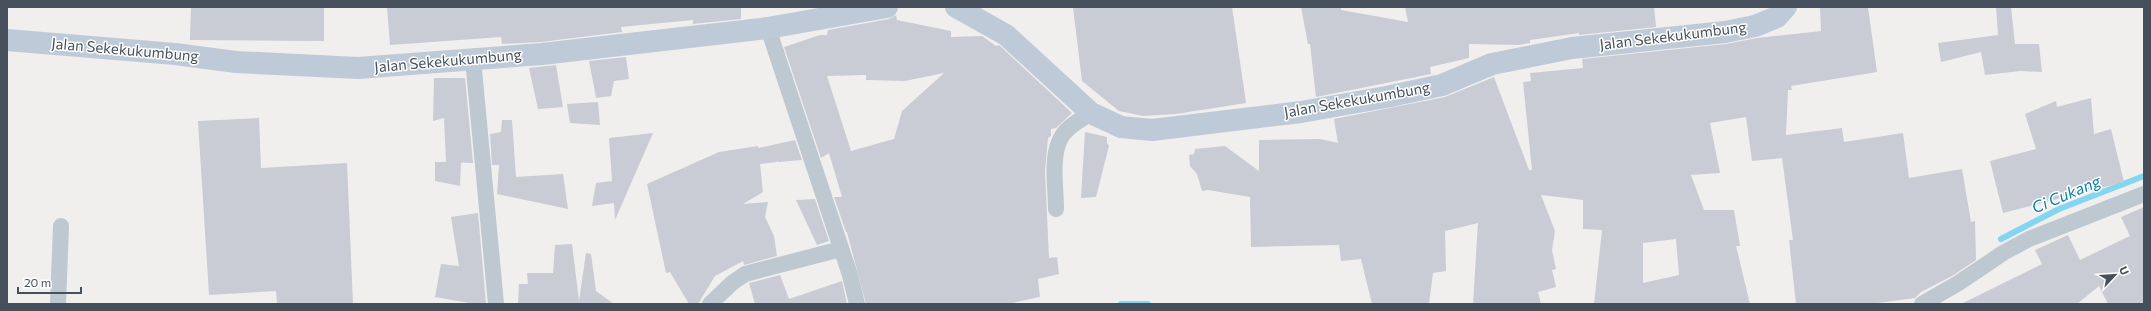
<svg xmlns="http://www.w3.org/2000/svg" width="2151" height="311" viewBox="0 0 2151 311" font-family="Commissioner,sans-serif">
<rect width="100%" height="100%" fill="#f1eeee"/>
<g fill="none" stroke-linecap="round" stroke-linejoin="round">
<g stroke="#84d6f0" stroke-width="6">
<path d="M2001 239 2059 209 2144 176"/>
<path d="M1121 304H1148"/>
</g>
</g>
<g fill="#c9ccd4" fill-rule="evenodd">
<path d="M191 7H324V41L190 40Z"/>
<path d="M387 7H741V19L693 24V20L621 27 622 32 541 42 502 44 501 37 390 45Z"/>
<path d="M1073 7H1232L1246 103 1176 114 1143 116 1119 111 1082 81Z"/>
<path d="M1301 7H1341V10L1408 22 1405 7H1654L1656 27 1579 35V33L1530 40V43L1519 45 1469 44V58L1430 67 1431 74 1316 97 1310 44H1308Z"/>
<path d="M1820 7H1868L1877 72 1791 86 1792 90H1788L1786 135 1842 128 1844 142 1903 133 1909 178 1962 169 1971 222 1975 221 1976 260 1952 276 1921 292 1915 298 1870 304H1796L1789 240H1793L1782 158 1752 161 1746 117 1710 123 1720 173 1691 175 1704 210H1734L1740 246H1736L1750 304H1594L1602 230 1583 229V200L1541 195 1555 231 1552 250 1556 269 1552 270 1556 287 1538 292 1541 304H1473L1478 223 1445 231 1446 271 1433 273 1429 304H1372L1361 259 1341 261 1339 245 1251 247 1250 197 1208 190 1202 191 1197 174 1190 166 1189 155 1194 154 1195 149 1225 146 1259 171V140L1320 139 1338 143 1334 119 1445 97 1494 77 1529 170H1532L1523 82 1531 81 1530 73 1583 68 1582 59 1726 44 1757 38 1821 31ZM1676 239 1679 275 1643 283V243Z"/>
<path d="M1996 7H2011L2015 44H2039L2042 72 2020 71 1985 75 1981 52 1941 62 1938 43 1998 35Z"/>
<path d="M896 15 897 20 951 31V37L982 36 996 46 999 45 1072 113 1056 128 1051 129V136L1048 138 1045 172 1049 258 1057 257 1059 274 1038 279 1040 297 1007 304H866L847 232H846L834 197H842L829 153 821 158 784 47 820 35H827L828 30 889 19ZM944 73 902 111 894 139 851 151 827 76 866 75V80L905 81Z"/>
<path d="M626 57 629 79 614 81 611 96 596 98 589 61Z"/>
<path d="M556 65 563 107 538 109 529 68Z"/>
<path d="M434 78H465L473 163 446 162 444 118 433 121Z"/>
<path d="M2091 98 2094 134 2111 129 2124 182 2003 213 1990 161 2036 149 2025 114 2056 101 2057 107Z"/>
<path d="M598 102 600 125 570 123 567 104Z"/>
<path d="M259 118 261 168 347 163 353 304H277L276 291 209 295 198 121Z"/>
<path d="M502 120H512L516 177 563 174 568 209 497 194 499 165H492L490 134 501 132Z"/>
<path d="M1085 132 1107 137V143L1109 146 1096 197 1081 198Z"/>
<path d="M653 133 615 220 614 203 592 206 596 183 612 181 609 138Z"/>
<path d="M795 140 802 160 778 162 777 160V162L760 164 763 192 743 204 768 202 765 217 774 236 777 256 744 265 743 261 715 276 698 304H689L670 272 666 273 647 184 719 152 758 146V148Z"/>
<path d="M435 162H461L460 186 435 181Z"/>
<path d="M815 199 829 241 817 245 796 200Z"/>
<path d="M2144 207V304H2108L2099 286 2077 304H1961L2042 264 2035 250 2068 235 2080 260 2130 236 2121 217Z"/>
<path d="M478 213 486 304H475L435 297 441 264 459 266 451 217Z"/>
<path d="M572 244 579 301 586 253 591 254 596 291 614 304H518L519 284H528L527 273H553L555 245Z"/>
<path d="M780 275 789 299 842 281 847 304H755L749 283Z"/>
</g>
<g fill="none" stroke-linecap="round" stroke-linejoin="round">
<g stroke="#bdc8d1" stroke-width="16">
<path d="M768 28 850 275 857 304"/>
<path d="M473 59 496 304"/>
<path d="M1056 209C1056 187 1050 155 1062 136 1068 126 1082 119 1091 113"/>
<path d="M58 304 61 226"/>
<path d="M710 304 732 283 745 274 841 249"/>
<path d="M1922 304 1957 284 2003 253 2029 239 2144 194"/>
</g>
<g stroke="#bfcad8" stroke-width="22">
<path d="M956 7 1006 35 1091 113 1121 127 1152 130 1301 112 1386 97 1442 85 1492 64 1572 48 1725 32 1755 26 1777 17 1786 7"/>
<path d="M7 40 175 54 236 62 358 68 542 54 768 28 887 7"/>
</g>
</g>
<g text-anchor="middle" stroke-width="3" stroke-linejoin="round" paint-order="stroke">
<g font-size="15" fill="#45505c" stroke="#fff">
<text transform="translate(1673 36) rotate(-7)" y="5">Jalan Sekekukumbung</text>
<text transform="translate(125 50) rotate(5)" y="5">Jalan Sekekukumbung</text>
<text transform="translate(448 61) rotate(-5)" y="5">Jalan Sekekukumbung</text>
<text transform="translate(1357 100) rotate(-10)" y="5">Jalan Sekekukumbung</text>
</g>
<g font-size="16" font-style="italic" fill="#067fa7" stroke="#fff">
<text transform="translate(2066 194) rotate(-23)" y="6">Ci Cukang</text>
</g>
</g>
<rect width="2151" height="311" fill="none" stroke="#45505c" stroke-width="16"/>
<g transform="translate(2115 275) rotate(65)" stroke="#ffffff" stroke-width="3" paint-order="stroke">
<path d="M0-3L7 15L0 10L-7 15Z" fill="#45505c"/>
<text y="-6" font-size="11" font-weight="bold" text-anchor="middle" fill="#45505c">U</text>
</g>
<path d="M18 287v6h63v-6" fill="none" stroke="#45505c" stroke-width="2"/>
<text x="24" y="287" font-size="12" fill="#45505c" stroke="#ffffff" stroke-width="3" paint-order="stroke">20 m</text>
</svg>
